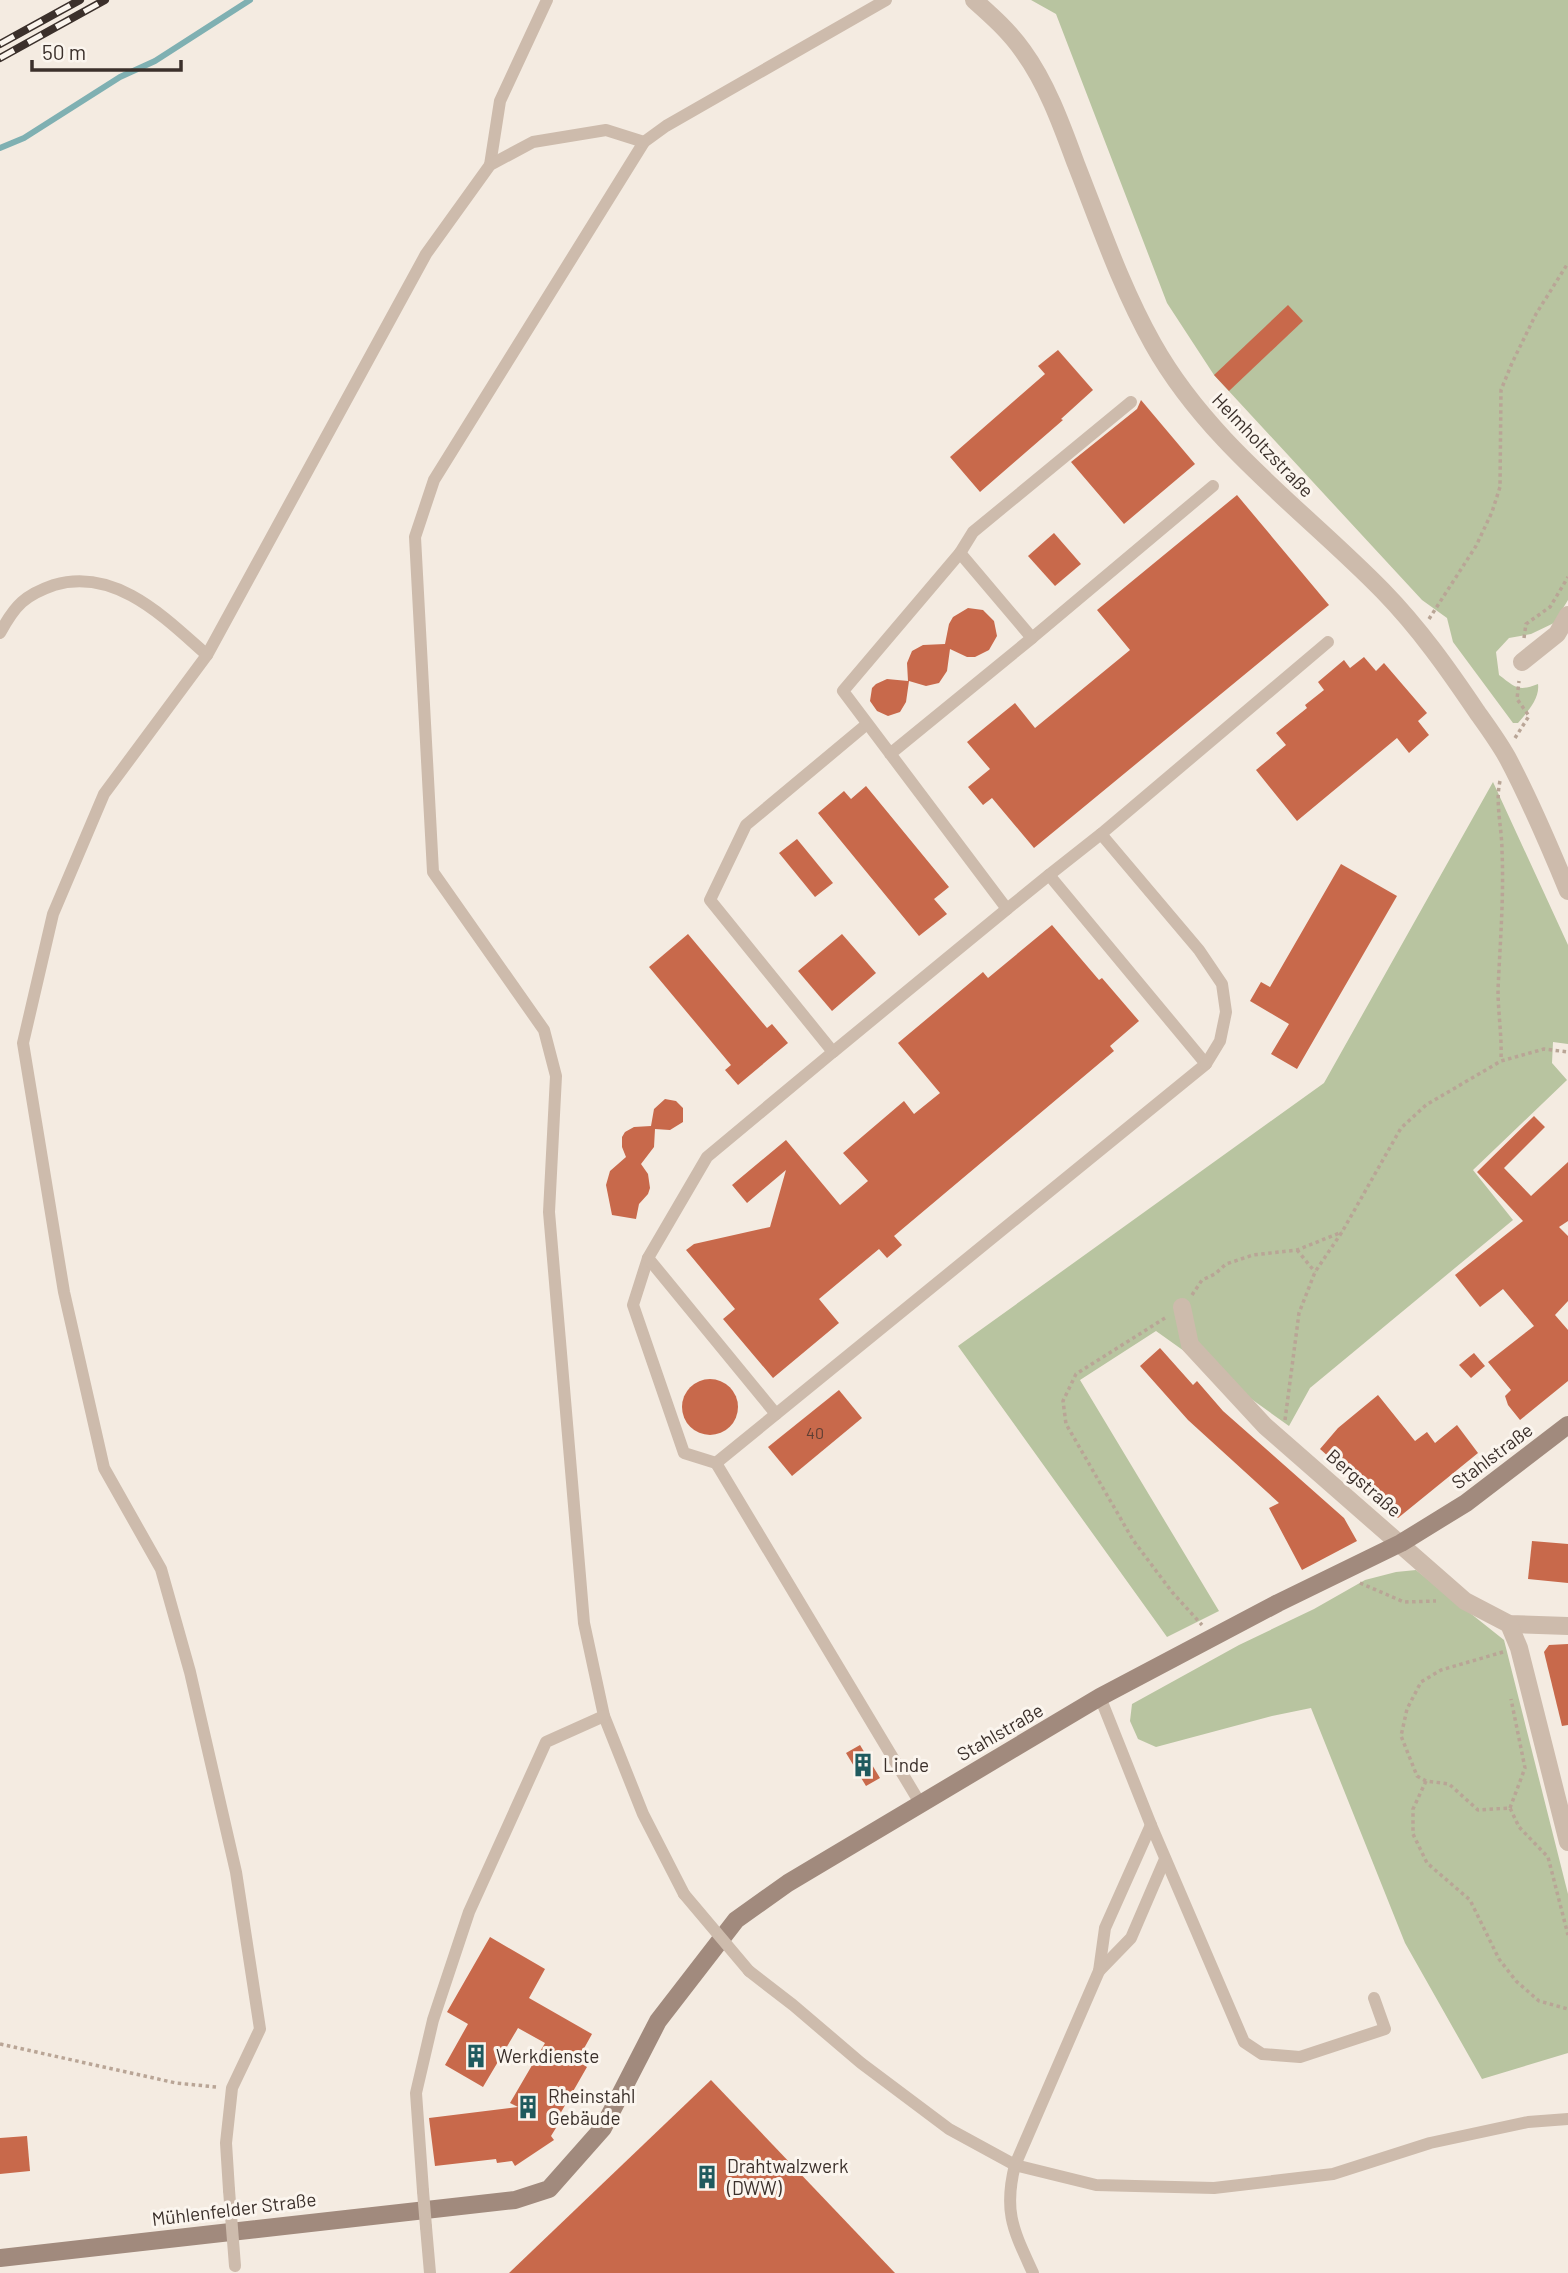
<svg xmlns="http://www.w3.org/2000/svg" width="1568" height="2273" viewBox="0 0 1568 2273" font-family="Barlow,sans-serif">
<rect width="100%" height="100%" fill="#f4ebe1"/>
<g fill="#b8c4a0">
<path d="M1031 0H1568V600L1554 623 1531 634 1509 638 1496 652 1499 675C1515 687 1518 692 1538 684 1540 699 1527 712 1518 723H1513L1453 642 1447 618 1422 600 1214 375 1167 303 1056 14Z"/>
<path d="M1493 782 1568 945V1044L1553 1042 1552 1063 1567 1080 1473 1170 1513 1220 1310 1388 1289 1426 1156 1331 1080 1380 1219 1611 1167 1637 958 1346 1324 1083Z"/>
<path d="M1416 1570 1504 1640 1568 1894V2053L1482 2079 1405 1943 1311 1708 1272 1716 1156 1747 1138 1739 1130 1721 1132 1704 1239 1645 1314 1609 1365 1580 1396 1572Z"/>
</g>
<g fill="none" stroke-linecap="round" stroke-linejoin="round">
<path stroke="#7fb0b2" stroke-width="6" d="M0 148 24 138 120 77 155 61 250 0"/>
</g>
<g fill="#c8694b">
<path d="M1288 305 1303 321 1229 391 1214 375Z"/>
<path d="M1058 350 1093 390 1061 419 1063 420 980 492 950 457 1045 374 1038 366Z"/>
<path d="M1141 400 1195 464 1124 524 1071 462 1137 409Z"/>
<path d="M1237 495 1329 605 1034 848 992 798 983 805 968 787 990 769 967 742 1015 703 1035 728 1130 650 1097 610Z"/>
<path d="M1054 533 1081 564 1055 586 1028 556Z"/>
<path d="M968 608 983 610 994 621 997 636 989 650 975 657H967L950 649 947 671 939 683 926 686 909 681 906 702 900 712 888 716 877 711 870 701 872 688 876 684 887 679 908 681 907 663 912 651 923 645 945 644 949 624 953 617Z"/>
<path d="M1364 657 1376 671 1384 663 1427 713 1418 721 1429 735 1409 753 1397 738 1297 821 1256 770 1286 745 1276 733 1307 708 1305 705 1324 690 1318 682 1344 660 1350 668Z"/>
<path d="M866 786 949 887 934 899 947 914 919 936 818 813 844 791 851 799Z"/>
<path d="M797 839 833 883 815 897 779 853Z"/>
<path d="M1341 864 1397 896 1297 1069 1271 1054 1289 1024 1250 1001 1261 982 1270 987Z"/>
<path d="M1052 925 1099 980 1102 978 1139 1021 1110 1046 1114 1051 894 1236 902 1245 887 1258 879 1249 819 1299 839 1323 773 1378 723 1319 735 1309 686 1250 694 1244 770 1227 786 1170 747 1203 732 1185 786 1140 840 1205 868 1181 843 1153 904 1101 914 1114 940 1093 898 1043 983 972 988 978Z"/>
<path d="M688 934 767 1028 772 1024 788 1043 738 1085 725 1070 731 1065 649 967Z"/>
<path d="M842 934 876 973 832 1011 798 971Z"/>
<path d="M665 1099 676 1101 683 1108V1122L670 1130 655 1129 654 1147 641 1164 648 1174 650 1188 648 1194 639 1204 636 1219 612 1215 606 1185 610 1171 626 1157 622 1147V1137L625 1132 634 1127 651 1126 654 1109Z"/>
<path d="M1534 1116 1545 1127 1504 1168 1531 1196 1568 1162V1221L1559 1227 1568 1236V1301L1555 1315 1568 1330V1381L1520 1420 1508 1405 1505 1396 1511 1390 1488 1362 1534 1326 1503 1289 1480 1307 1455 1275 1523 1221 1477 1172Z"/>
<path d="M1160 1348 1193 1385 1197 1381 1223 1411 1344 1518 1357 1541 1302 1570 1269 1508 1279 1503 1188 1420 1140 1366Z"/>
<path d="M1474 1353 1485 1366 1471 1378 1459 1365Z"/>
<circle cx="710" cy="1407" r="28"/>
<path d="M839 1390 862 1418 792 1476 768 1447Z"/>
<path d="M1378 1395 1415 1441 1427 1432 1435 1443 1457 1425 1478 1453 1398 1518 1320 1449 1338 1428Z"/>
<path d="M1532 1541 1568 1544V1583L1528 1579Z"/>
<path d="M1568 1644V1725L1562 1726 1544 1652 1549 1645Z"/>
<path d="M860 1745 880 1778 866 1786 846 1753Z"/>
<path d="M490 1937 545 1969 529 1998 592 2034 577 2061 587 2067 556 2121 559 2123 551 2136 554 2140 515 2166 512 2161 497 2163 496 2159 435 2166 429 2118 518 2107 510 2103 545 2043 518 2028 483 2087 445 2065 468 2024 447 2012Z"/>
<path d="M711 2080 895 2273H509Z"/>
<path d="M27 2136 30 2171 0 2174V2138Z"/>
</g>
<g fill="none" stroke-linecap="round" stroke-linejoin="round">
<g stroke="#b9a596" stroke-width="3.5" stroke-dasharray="3.5 3.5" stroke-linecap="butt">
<path d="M1429 619 1476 546 1492 512 1500 487 1501 390 1512 363 1536 314 1568 263"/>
<path d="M1524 638 1526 624 1550 607 1568 577"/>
<path d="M1515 738 1529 716 1517 699 1519 681"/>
<path d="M1500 781C1495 803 1502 828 1502 851 1504 897 1500 944 1498 990 1498 1012 1502 1036 1501 1060"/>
<path d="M1297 1250 1315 1272"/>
<path d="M1192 1295 1202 1280 1215 1274 1226 1264 1253 1255 1297 1250 1342 1232"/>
<path d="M1165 1318 1076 1374 1063 1401 1066 1424 1133 1540 1172 1592 1202 1625"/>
<path d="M1285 1420 1299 1313 1315 1272 1342 1232 1401 1128 1426 1105 1501 1061 1544 1049 1568 1052"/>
<path d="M1360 1583 1404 1602 1436 1601"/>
<path d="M1503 1652 1441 1670 1421 1682 1407 1709 1401 1736 1417 1776 1426 1781 1449 1784 1478 1810 1510 1808 1519 1827 1548 1857 1568 1935"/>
<path d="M1426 1781 1413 1809V1834L1427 1863 1470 1900 1499 1959 1516 1981 1539 2001 1568 2009"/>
<path d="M1510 1808 1525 1768 1511 1699"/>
<path d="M0 2044 176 2083 216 2087"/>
</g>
<g stroke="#cdbbac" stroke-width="12">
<path d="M490 165 500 101 547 0"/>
<path d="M960 553 973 532 1131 402"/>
<path d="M0 633C15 605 25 595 54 585 116 567 165 618 207 655"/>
<path d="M1032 638 1213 486"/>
<path d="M867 724 746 825 710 900 833 1052 1007 909"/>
<path d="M890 754 1032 638 960 553 843 691 1007 909 1049 875 1206 1064 716 1463 920 1803"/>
<path d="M1101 834 1328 642"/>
<path d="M1049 875 1101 834 1199 950 1222 984 1226 1012 1220 1041 1206 1064"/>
<path d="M648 1258 633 1305 684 1453 716 1463"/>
<path d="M776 1414 648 1258 707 1157 833 1052"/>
<path d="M1100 1697 1151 1825 1244 2042 1262 2054 1300 2057 1385 2029 1374 1998"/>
<path d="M684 1894 643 1814 604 1716 584 1623 549 1212 556 1076 544 1030 433 872 415 537 434 480 644 142 666 126 886 0"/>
<path d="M749 1971 793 2005 861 2063 949 2129 1015 2165 1096 2185 1214 2188 1333 2174 1430 2143 1528 2122 1568 2119"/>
<path d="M1099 1971 1131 1938 1165 1859"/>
<path d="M229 2190 226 2143 232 2088 260 2029 236 1872 190 1672 161 1569 104 1468 64 1292 23 1043 53 914 104 794 207 655 426 254 490 165 533 142 606 130 644 142"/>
<path d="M423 2191 416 2093 433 2020 469 1912 546 1742 604 1716"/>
<path d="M426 2227 430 2273"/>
<path d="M1033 2273C1014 2231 1003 2213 1015 2165L1099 1971 1105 1928 1151 1825"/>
</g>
<g stroke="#cdbbac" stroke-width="18">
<path d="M974 0C992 16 1009 31 1023 51 1047 84 1062 126 1076 164 1100 225 1121 287 1153 344 1209 444 1305 511 1383 591 1419 628 1448 669 1477 712 1487 726 1498 741 1507 757 1530 800 1549 845 1568 891"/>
<path d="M1522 662 1557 634 1568 615"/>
<path d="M1182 1307 1190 1345 1265 1426 1465 1601 1509 1624 1568 1626"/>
<path d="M1509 1624 1519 1648 1568 1842"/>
</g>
<path stroke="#a18a7d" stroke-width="18" d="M0 2258 515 2200 549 2189 603 2128 658 2021 736 1920 788 1883 1100 1697 1278 1603 1401 1543 1466 1503 1568 1425"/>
<g stroke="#3b302b" stroke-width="8">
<g id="rail">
<path d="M0 44 80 0"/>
<path d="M0 58 105 0"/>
</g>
</g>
<use href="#rail" stroke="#fbf5ee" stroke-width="5" stroke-dasharray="16" stroke-linecap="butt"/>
<g stroke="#cdbbac" stroke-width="12">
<path d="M684 1894 749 1971"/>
<path d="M229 2190 235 2266"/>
<path d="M423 2191 426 2227"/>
</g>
</g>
<defs>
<g id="building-bare" transform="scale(1.89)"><path d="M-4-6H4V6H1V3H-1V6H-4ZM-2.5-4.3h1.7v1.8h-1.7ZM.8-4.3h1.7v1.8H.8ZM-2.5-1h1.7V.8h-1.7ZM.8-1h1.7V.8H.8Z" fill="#1f5a5e" stroke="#fbf5ee" stroke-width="2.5" paint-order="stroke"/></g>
</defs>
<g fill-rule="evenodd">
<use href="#building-bare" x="863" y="1765"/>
<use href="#building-bare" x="476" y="2056"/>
<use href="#building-bare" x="528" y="2107"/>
<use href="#building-bare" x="707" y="2177"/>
</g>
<g text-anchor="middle" stroke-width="6" stroke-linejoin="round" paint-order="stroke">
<g font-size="16" fill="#5e3e33">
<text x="815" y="1439">40</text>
</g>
<g font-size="19" fill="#3b302b" stroke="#fbf5ee">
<text transform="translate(1263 445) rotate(46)" y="7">Helmholtzstraße</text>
<text transform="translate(1492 1456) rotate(-37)" y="7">Stahlstraße</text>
<text transform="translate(1364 1483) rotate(41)" y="7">Bergstraße</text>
<text transform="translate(1000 1732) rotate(-30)" y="7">Stahlstraße</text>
<text transform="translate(234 2209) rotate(-7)" y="7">Mühlenfelder Straße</text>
</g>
<g font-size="19" fill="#3b302b" stroke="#fbf5ee" text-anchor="start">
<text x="883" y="1772">Linde</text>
<text x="496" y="2063">Werkdienste</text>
<text x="548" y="2103">Rheinstahl<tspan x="548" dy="22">Gebäude</tspan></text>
<text x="727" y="2173">Drahtwalzwerk<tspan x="727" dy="22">(DWW)</tspan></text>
</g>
</g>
<path d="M32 60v10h149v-10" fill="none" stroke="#3b302b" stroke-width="3.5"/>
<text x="42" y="60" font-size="21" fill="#3b302b" stroke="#fbf5ee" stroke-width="5" paint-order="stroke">50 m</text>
</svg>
